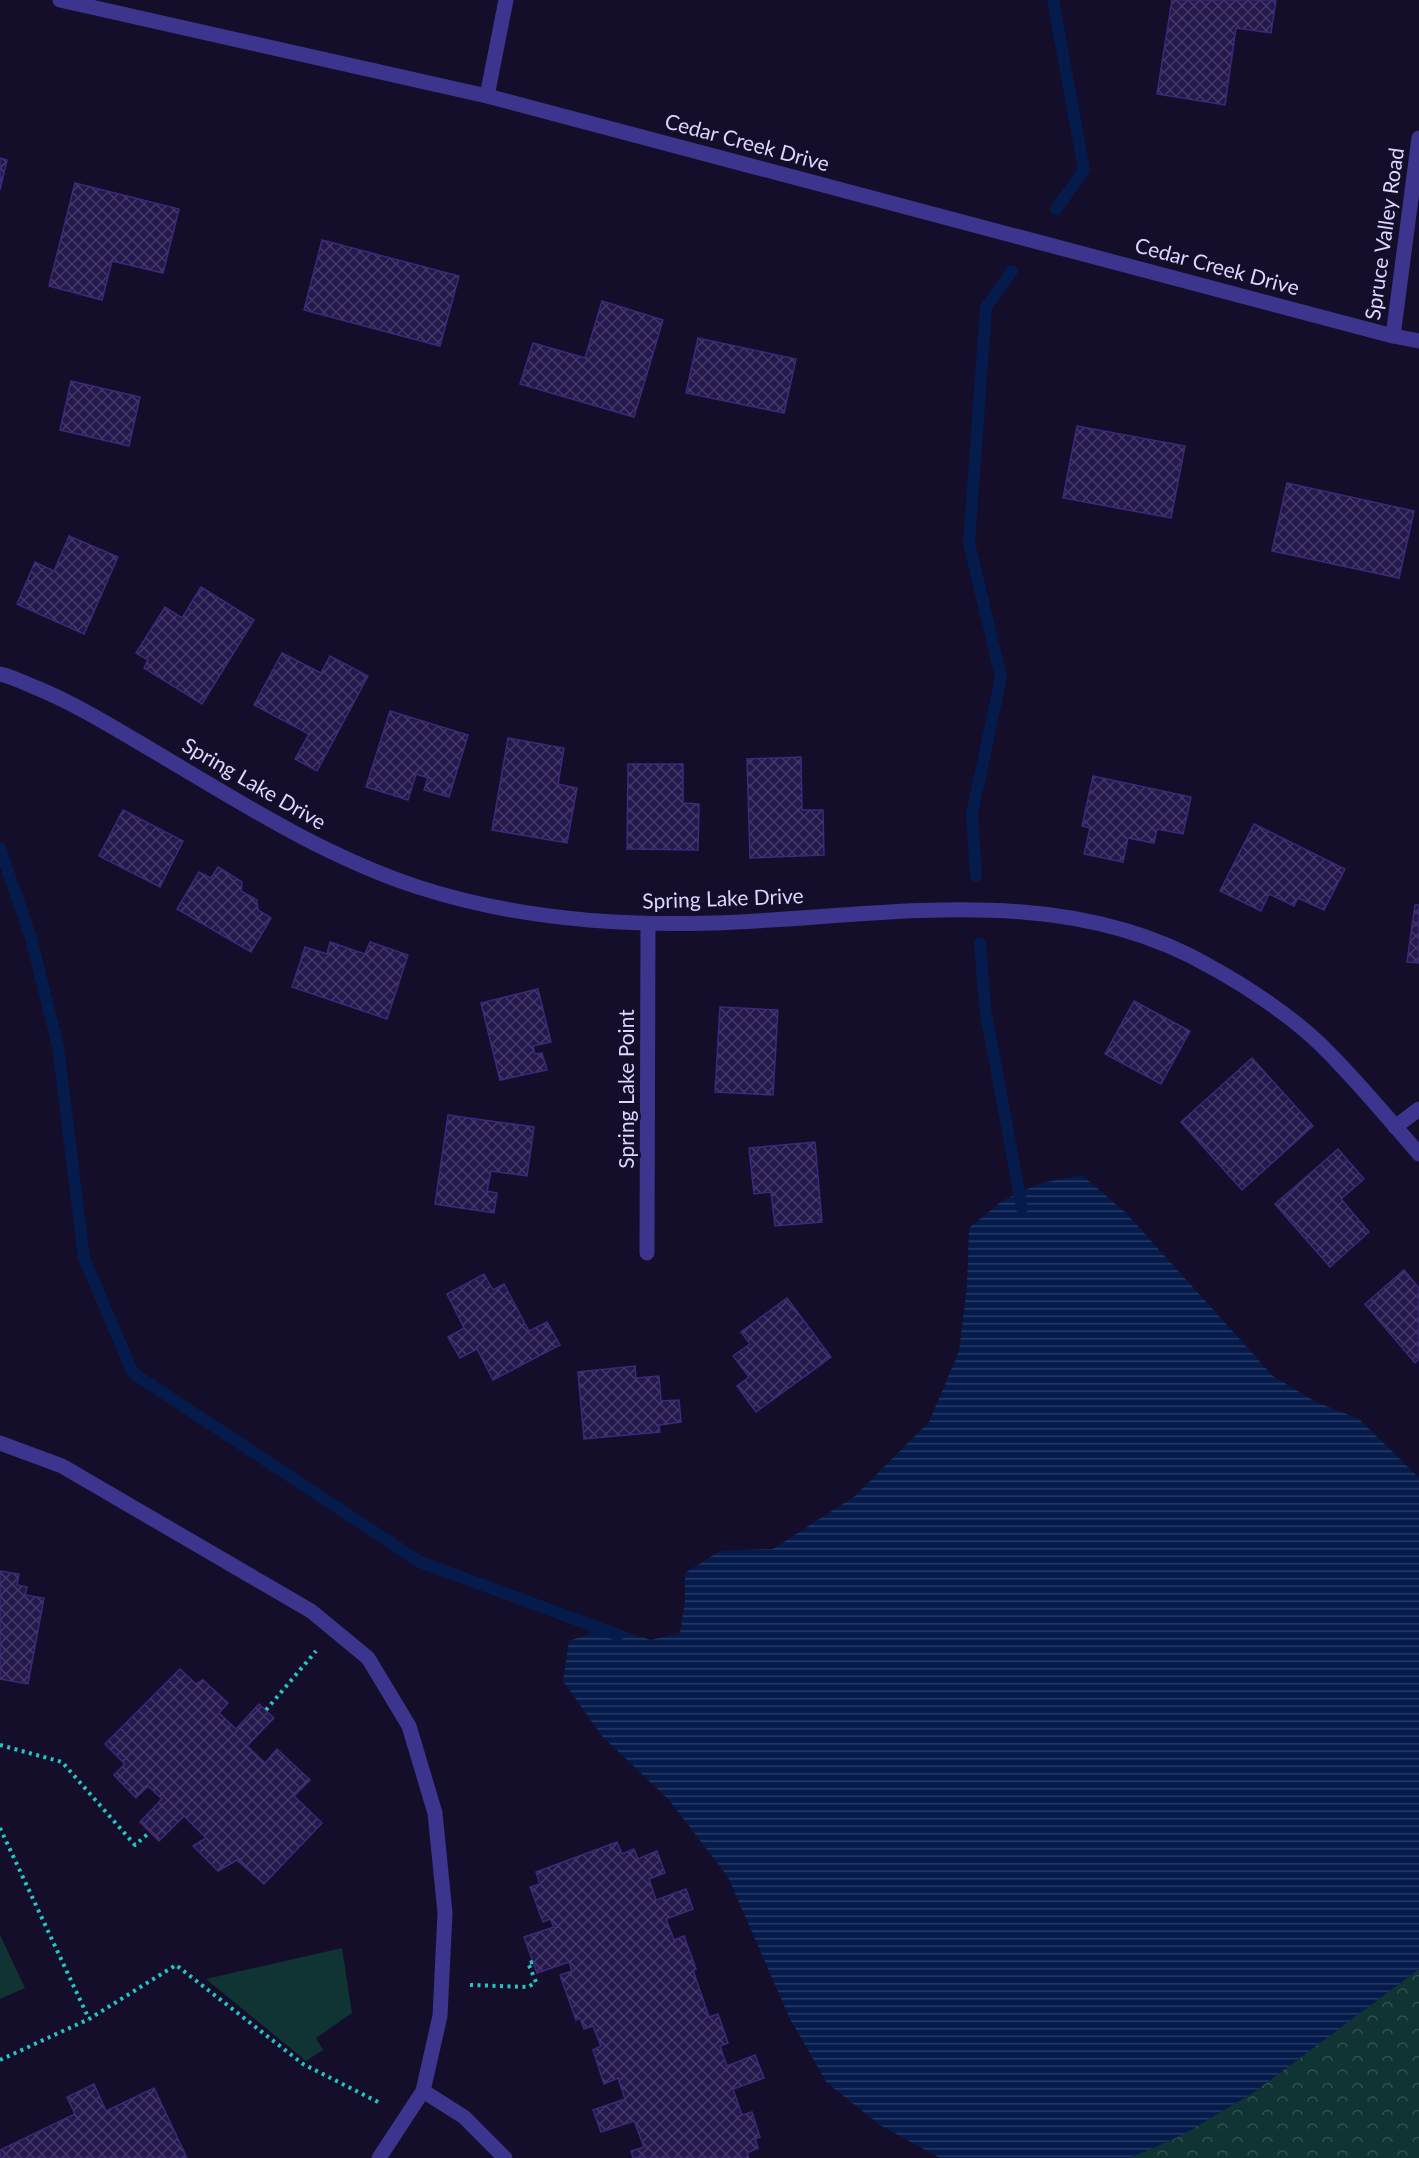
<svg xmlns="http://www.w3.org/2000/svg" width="1419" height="2158" viewBox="0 0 1419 2158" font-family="Lato,sans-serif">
<defs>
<pattern id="forest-crowns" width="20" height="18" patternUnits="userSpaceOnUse" patternTransform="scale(1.5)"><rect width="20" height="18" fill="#103334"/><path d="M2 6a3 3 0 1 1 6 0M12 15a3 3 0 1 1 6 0" fill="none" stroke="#325052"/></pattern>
<pattern id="water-rules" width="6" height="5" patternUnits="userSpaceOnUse" patternTransform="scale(1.5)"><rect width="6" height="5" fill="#051b4b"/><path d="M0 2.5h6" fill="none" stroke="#293b66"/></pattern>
<pattern id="building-cross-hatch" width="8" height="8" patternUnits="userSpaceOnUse" patternTransform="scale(1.5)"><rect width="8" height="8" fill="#25184c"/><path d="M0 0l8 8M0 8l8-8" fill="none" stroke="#443967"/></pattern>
</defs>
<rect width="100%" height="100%" fill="#140e2a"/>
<g fill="#103334">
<path d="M0 1935 25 1988 0 1999Z"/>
<path d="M342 1948 352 2013 316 2038 323 2050 306 2061 206 1979Z"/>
</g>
<path fill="url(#forest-crowns)" d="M1419 1969V2158H1130L1182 2135 1254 2092Z"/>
<path fill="url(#water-rules)" d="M1082 1175 1126 1213 1273 1376 1316 1402 1359 1419 1419 1478V1969L1254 2092 1182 2135 1130 2158H940L880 2125 827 2083 790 2019 728 1877 669 1800 602 1736 563 1681 569 1641 609 1627 651 1640 680 1633 685 1601V1573L720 1551 773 1549 855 1496 929 1422 959 1351 967 1286 969 1228 1002 1201 1041 1183Z"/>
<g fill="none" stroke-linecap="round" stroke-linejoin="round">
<g stroke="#051b4b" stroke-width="12">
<path d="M1053 0 1084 170 1056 209"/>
<path d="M0 848 31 938 58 1046 84 1258 133 1373 420 1562 618 1635"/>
<path d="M976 876 972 814 1001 677 969 543 986 307 1012 271"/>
<path d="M980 943 985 1008 1022 1208"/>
</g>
</g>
<g fill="url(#building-cross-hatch)" stroke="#3d287b" stroke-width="1.5">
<path d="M1172 0H1276L1271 33 1236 28 1225 105 1157 94Z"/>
<path d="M0 158 7 160 0 190Z"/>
<path d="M75 183 179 209 163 273 112 261 102 300 49 286Z"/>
<path d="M322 240 459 276 440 346 304 310Z"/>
<path d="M602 301 663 320 634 417 520 384 533 343 585 358Z"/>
<path d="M698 338 796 359 784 413 686 393Z"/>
<path d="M71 381 140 397 129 446 60 430Z"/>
<path d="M1077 426 1185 446 1171 518 1063 498Z"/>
<path d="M1287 483 1414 511 1399 578 1272 551Z"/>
<path d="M69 536 118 557 84 634 17 604 35 562 54 571Z"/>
<path d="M201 587 254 620 202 704 144 668 148 660 136 653 165 607 182 618Z"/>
<path d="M282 653 321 673 330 656 368 676 317 771 295 759 309 734 254 705Z"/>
<path d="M390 711 468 735 449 797 424 790 428 778 416 774 408 800 366 787Z"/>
<path d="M508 738 564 748 558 784 577 788 567 843 492 830Z"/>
<path d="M801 757 802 810H823L824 855 750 858 747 759Z"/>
<path d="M628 764H683V803L699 804 698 850 627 849Z"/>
<path d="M1093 776 1191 797 1183 834 1157 829 1154 843 1128 838 1123 862 1084 854 1090 828 1082 826Z"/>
<path d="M123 810 183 841 160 887 99 856Z"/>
<path d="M1254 824 1345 869 1324 910 1298 898 1294 906 1269 894 1261 911 1220 891Z"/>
<path d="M218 867 242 882 241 891 257 900 258 910 271 918 251 952 177 909 199 872 211 878Z"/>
<path d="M1415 905H1419V963L1407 962Z"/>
<path d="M330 942 365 954 370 942 408 955 387 1019 292 987 305 947 327 954Z"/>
<path d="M538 989 551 1042 533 1046 535 1054 542 1053 547 1070 500 1080 481 1003Z"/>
<path d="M1134 1001 1190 1031 1161 1084 1105 1054Z"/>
<path d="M720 1007 778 1010 773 1095 715 1092Z"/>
<path d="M1252 1058 1313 1126 1242 1190 1181 1122Z"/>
<path d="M448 1115 534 1127 527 1176 491 1171 487 1191 497 1193 494 1213 435 1204Z"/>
<path d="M815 1142 822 1222 775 1226 771 1192 754 1194 749 1148Z"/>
<path d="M1338 1149 1364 1179 1341 1199 1369 1232 1330 1267 1275 1204Z"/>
<path d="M1404 1270 1419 1288V1359L1415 1363 1365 1304Z"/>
<path d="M484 1274 493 1290 504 1284 529 1331 547 1322 560 1345 493 1380 477 1349 460 1358 448 1337 464 1328 447 1294Z"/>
<path d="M787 1298 831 1357 756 1412 737 1386 749 1377 733 1356 750 1344 741 1332Z"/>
<path d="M635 1366 636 1378 659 1376 661 1401 679 1400 681 1422 659 1425 660 1432 584 1439 578 1372Z"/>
<path d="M0 1571 19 1574 17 1585 27 1587 25 1595 44 1598 28 1684 0 1679Z"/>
<path d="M180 1669 196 1684 203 1680 228 1703 219 1713 236 1729 259 1704 274 1718 247 1746 265 1763 277 1749 310 1780 294 1796 322 1823 264 1884 237 1860 218 1871 193 1846 206 1838 184 1816 159 1841 140 1822 162 1799 148 1786 136 1798 114 1775 125 1764 105 1744Z"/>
<path d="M617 1842 622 1854 634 1849 638 1859 657 1851 665 1873 649 1879 656 1900 686 1889 693 1909 666 1919 674 1940 684 1936 696 1969 693 1970 709 2017 718 2014 728 2043 720 2046 727 2066 755 2055 764 2078 733 2089 742 2115 752 2112 760 2137 755 2139 758 2148 747 2153 749 2158H633L631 2151 644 2147 634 2121 601 2132 593 2110 625 2099 618 2078 604 2084 593 2050 601 2046 593 2026 584 2029 580 2018 576 2020 560 1975 572 1971 569 1962 537 1973 524 1937 554 1927 550 1919 543 1922 530 1887 540 1884 536 1872Z"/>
<path d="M94 2084 106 2111 154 2088 187 2158H0V2150L75 2114 67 2097Z"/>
</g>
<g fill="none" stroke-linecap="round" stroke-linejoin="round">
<g stroke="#24c6c5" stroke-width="4" stroke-dasharray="3 4.5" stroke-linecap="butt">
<path d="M266 1710 316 1651"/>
<path d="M0 1745 62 1762 135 1845 150 1832"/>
<path d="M0 1828 89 2019"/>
<path d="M470 1985 528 1987 536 1982 528 1963 533 1962"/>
<path d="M0 2060 89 2019 176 1965 303 2064 382 2104"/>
</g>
<g stroke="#3c348d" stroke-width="15">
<path d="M0 1443 62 1466 311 1611 368 1658 409 1726 435 1813 445 1913 440 2016 423 2091 379 2158"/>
<path d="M423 2091 464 2117 505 2158"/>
</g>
<g stroke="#3c348d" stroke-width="15">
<path d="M60 0 487 96 1393 336 1419 341"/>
<path d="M487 96 506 0"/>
<path d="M1393 336 1419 138"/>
<path d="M0 674C13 677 25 683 37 688 73 703 106 723 140 743 230 796 318 854 418 887 513 918 612 926 712 923 878 918 1058 878 1211 967 1246 986 1291 1016 1320 1044 1355 1078 1387 1117 1419 1154"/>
<path d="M1395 1127 1419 1109"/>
<path d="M647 1253 648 924"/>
</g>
</g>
<g text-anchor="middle" stroke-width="6" stroke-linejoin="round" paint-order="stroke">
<g font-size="21" fill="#ddd6ff" stroke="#140e2a">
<text transform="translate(747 143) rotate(15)" y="7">Cedar Creek Drive</text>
<text transform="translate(1385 234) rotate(-82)" y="7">Spruce Valley Road</text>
<text transform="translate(1217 267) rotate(15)" y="7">Cedar Creek Drive</text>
<text transform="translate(254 784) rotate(30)" y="7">Spring Lake Drive</text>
<text transform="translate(723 899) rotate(-2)" y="7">Spring Lake Drive</text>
<text transform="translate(627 1089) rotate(-90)" y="7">Spring Lake Point</text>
</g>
</g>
</svg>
